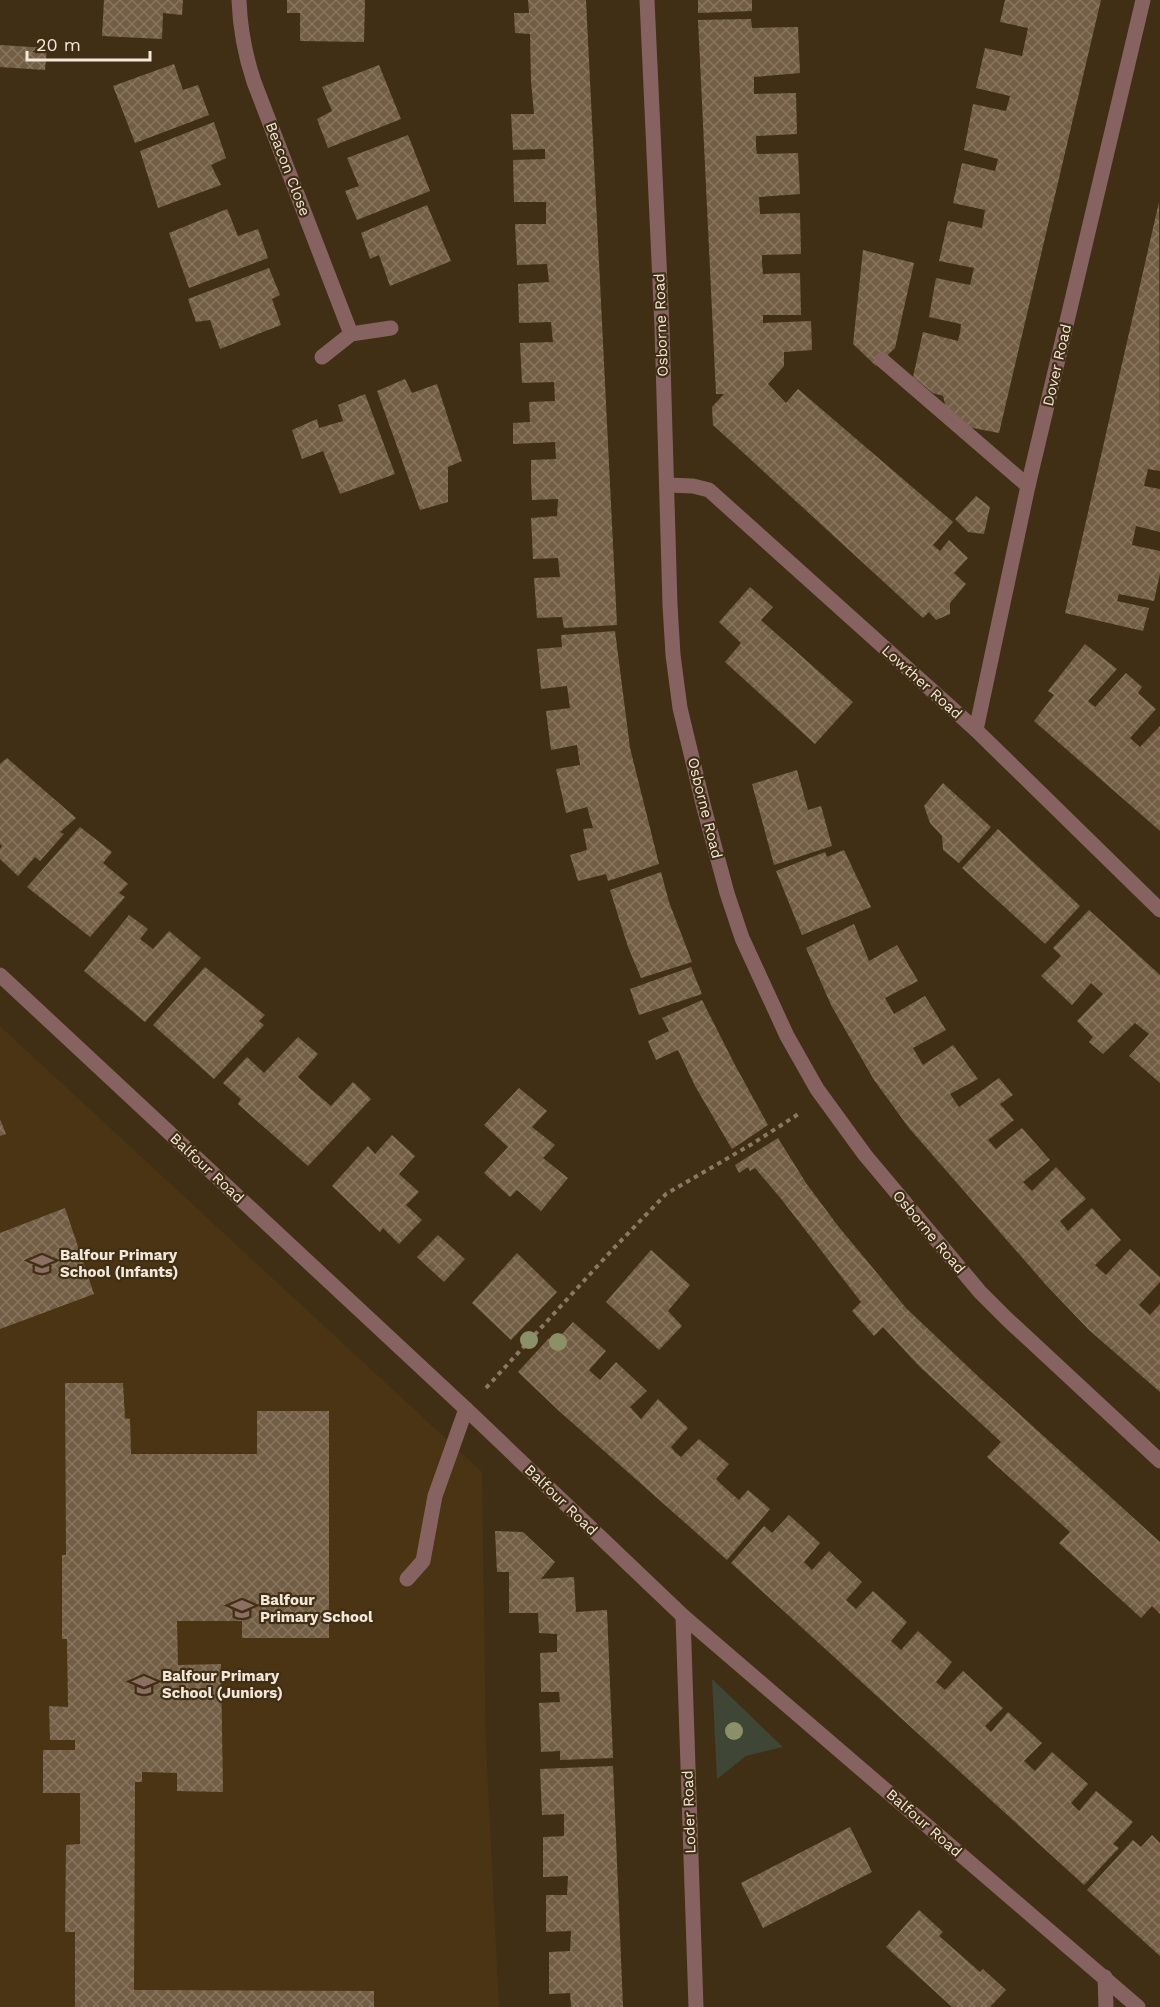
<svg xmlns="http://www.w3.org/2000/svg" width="1160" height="2007" viewBox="0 0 1160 2007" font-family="'Work Sans',sans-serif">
<defs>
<pattern id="building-cross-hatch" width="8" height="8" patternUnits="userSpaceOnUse" patternTransform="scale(1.5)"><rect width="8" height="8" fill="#735e45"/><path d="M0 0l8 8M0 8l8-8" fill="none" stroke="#87755f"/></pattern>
</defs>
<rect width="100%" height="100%" fill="#402e15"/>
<path fill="#4b3414" d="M0 1026 482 1472 486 1745 499 2007H0Z"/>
<path fill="#3f4636" d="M712 1679 783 1747 746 1756 717 1779Z"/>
<g fill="url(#building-cross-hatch)">
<path d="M104 0H183L182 15 163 13 162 39 102 36Z"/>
<path d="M287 0H365L364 42 300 41V13H287Z"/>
<path d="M528 0H586L617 625 564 628 562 617 537 618 534 578 560 577 558 558 533 559 532 538 531 518 557 516 558 499 532 500 531 480V460L556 459 555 442 513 444V423L530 422 529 402 555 401 554 382 522 383 520 343 553 342 551 322 519 323 518 284 549 282 547 264 517 265 515 224H546V202H514L513 160 545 159V149L513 150 511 114H534L531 81 530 34 515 33 514 13H529Z"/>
<path d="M698 0H752V11L698 13Z"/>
<path d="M1005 0H1101L999 433 968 427 946 408 943 396 933 393 913 377 923 332 958 341 960 333 961 324 929 317 936 278 970 285 972 276 974 268 939 261 948 221 982 228 985 210 953 203 962 163 995 171 998 159 964 150 973 104 1006 111 1010 96 976 88 985 48 1022 56 1028 28 1000 22Z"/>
<path d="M751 19 752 28 798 27 800 73 754 77V94L796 93 797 134 756 136V146L757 154 798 153 800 194 759 197 760 214 800 213 801 254 762 255V263L763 274 800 273 801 315H763V323L811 321 812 350 784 352V366L768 384 786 403 798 389 953 522 933 545 940 551 949 540 968 558 954 573 966 584 950 603V614L936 620 929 612 923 618 713 425 712 407 724 394H716L698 20Z"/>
<path d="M0 45 47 48 45 70 0 67Z"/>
<path d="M174 64 183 90 198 85 209 115 135 143 113 86Z"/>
<path d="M379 65 401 119 328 148 317 119 332 111 322 87Z"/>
<path d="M214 122 226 158 211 165 221 185 158 208 140 151Z"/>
<path d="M408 135 430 191 357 220 345 191 359 186 347 158Z"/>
<path d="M1159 202 1160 471 1148 469 1144 486 1160 489V532L1136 526 1132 545 1160 551V574L1154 601 1119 594 1117 601 1149 608 1143 631 1065 613Z"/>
<path d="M427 205 451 261 390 286 379 255 370 259 361 233Z"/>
<path d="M227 209 238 236 258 229 268 258 189 288 169 233Z"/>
<path d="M863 250 914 263 895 348 876 366 853 344Z"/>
<path d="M269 268 280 295 272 299 281 325 220 349 210 320 196 322 188 299Z"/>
<path d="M405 379 412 393 437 384 462 461 448 467V502L420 510 377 391Z"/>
<path d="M365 394 395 474 340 494 323 451 302 459 292 430 317 419 319 428 343 421 338 405Z"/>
<path d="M976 496 990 507 984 534 968 532 955 519Z"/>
<path d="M750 587 773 607 761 620 853 702 815 744 725 662 741 643 719 622Z"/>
<path d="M615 631 630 748 659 864 608 881 606 874 578 881 570 855 587 850 583 829 593 828 587 807 566 813 556 769 580 765 577 745 551 750 546 711 570 708 567 686 541 689 537 649 562 647 561 635Z"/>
<path d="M1085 644 1117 669 1088 701 1095 707 1126 673 1142 687 1138 693 1156 709 1130 738 1140 747 1160 726V831L1034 721 1054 695 1048 691Z"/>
<path d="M7 758 76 818 60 832 64 834 40 861 35 857 18 876 0 859V849L2 846 0 844V764Z"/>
<path d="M797 770 808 810 821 806 832 846 774 865 752 784Z"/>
<path d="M943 783 991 827 959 863 943 850 942 836 930 823 924 806Z"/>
<path d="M80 827 112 852 103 863 128 884 119 893 125 897 90 937 27 887Z"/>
<path d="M998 829 1080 906 1045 944 962 868Z"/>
<path d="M844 850 871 907 802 935 776 871 825 852 827 857Z"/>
<path d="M661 872 669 902 692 962 641 978 628 947 610 890Z"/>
<path d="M1089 910 1160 975V1083L1129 1056 1149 1034 1135 1023 1103 1054 1089 1042 1093 1037 1077 1021 1103 994 1091 983 1072 1005 1041 976 1061 956 1053 948Z"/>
<path d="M129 915 148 929 140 939 153 949 169 931 201 958 145 1022 84 971Z"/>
<path d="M854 924 869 961 897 945 918 981 885 998 894 1014 925 996 946 1030 913 1048 923 1065 953 1045 978 1079 950 1094 959 1107 999 1078 1013 1095 1000 1104 1014 1120 988 1140 996 1149 1022 1128 1050 1160 1023 1182 1032 1191 1056 1167 1086 1199 1060 1221 1068 1231 1092 1208 1121 1240 1095 1265 1106 1275 1130 1249 1160 1277V1282L1139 1305 1150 1315 1160 1304V1392L1089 1330 1046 1285 909 1128 874 1080 831 1005 806 948Z"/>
<path d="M205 967 265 1015 259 1021 264 1025 214 1079 153 1025Z"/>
<path d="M691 967 702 994 639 1015 630 989Z"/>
<path d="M702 1000 735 1065 768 1125 732 1149 695 1086 678 1050 656 1060 648 1041 669 1031 662 1018Z"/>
<path d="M298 1037 318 1054 298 1077 312 1090 331 1106 353 1082 371 1099 308 1166 238 1104 241 1099 223 1083 247 1057 264 1073Z"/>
<path d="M519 1088 547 1111 532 1127 555 1145 543 1158 568 1178 541 1211 517 1190 510 1197 484 1173 508 1147 484 1125Z"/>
<path d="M0 1119 6 1134 0 1136Z"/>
<path d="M392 1135 415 1156 399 1174 419 1192 406 1205 422 1220 399 1244 383 1228 380 1232 332 1186 368 1146 375 1154Z"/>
<path d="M778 1138 806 1183 838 1226 906 1308 983 1381 1160 1542V1614L1152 1606 1141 1618 1059 1543 1070 1532 987 1457 1001 1442 919 1366 883 1327 874 1336 852 1311 861 1302 782 1200 755 1168 750 1171 748 1167 739 1173 735 1165Z"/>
<path d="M65 1208 94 1294 0 1329V1233Z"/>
<path d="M438 1235 465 1259 444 1282 417 1257Z"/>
<path d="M651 1250 690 1285 668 1311 682 1326 659 1350 606 1302Z"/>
<path d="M517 1253 557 1292 511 1340 472 1303Z"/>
<path d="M573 1322 606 1351 589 1370 593 1374 600 1380 616 1362 647 1391 630 1407 641 1419 658 1399 688 1428 671 1447 675 1452 681 1457 699 1439 729 1464 716 1479 722 1485 739 1500 748 1490 770 1509 727 1560 559 1411 518 1372 549 1338 555 1342Z"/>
<path d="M65 1383H123L125 1418 130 1419 131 1454H257V1411H329V1638H242V1621H177L178 1665 221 1664 223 1792 177 1791V1773L142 1772V1782H135L134 1990 374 1991V2007H75V1932H65L66 1845 80 1844V1793H43V1750H75V1740H50L49 1706 68 1707 67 1639H62V1555H66Z"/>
<path d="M789 1515 820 1543 804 1562 812 1570 829 1551 862 1582 846 1600 856 1609 873 1591 907 1622 891 1641 901 1650 918 1631 952 1662 936 1682 945 1690 963 1671 1003 1708 985 1726 991 1732 1008 1712 1042 1743 1024 1761 1035 1771 1052 1752 1088 1784 1071 1803 1079 1811 1096 1791 1133 1822 1113 1844 1119 1848 1084 1885 731 1563 764 1526 772 1533Z"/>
<path d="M495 1531 523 1532 555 1562 541 1579 574 1577 576 1612 607 1610 613 1758 560 1760V1751L541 1752 539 1703 560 1702 559 1692H541L540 1653 557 1652V1634L539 1633 538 1613H509V1572H497Z"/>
<path d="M613 1766 623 2007H571L570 1993 549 1994V1952L570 1951 571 1931 546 1932V1895H567L568 1876 543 1877V1837L564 1836V1814L542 1815 540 1769Z"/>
<path d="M850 1827 872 1872 763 1928 741 1883Z"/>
<path d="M1152 1835 1160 1843V1956L1087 1890 1133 1840 1141 1847Z"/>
<path d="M919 1910 943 1932 939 1936 980 1972 983 1969 1006 1990 990 2007H952L886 1947Z"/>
</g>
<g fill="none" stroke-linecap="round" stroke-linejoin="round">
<path stroke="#887964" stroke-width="4" stroke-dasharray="4.5 4.5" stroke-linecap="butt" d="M486 1388 613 1249 666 1194 752 1144 800 1113"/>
<g stroke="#866361" stroke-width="15">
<path d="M239 0C240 29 245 55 254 82L351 334"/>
<path d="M647 0 662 327 670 605 673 655 680 708 704 808 727 893 742 938 787 1036 817 1089 865 1155 980 1292 1007 1319 1160 1461"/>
<path d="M322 357 351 334 391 328"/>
<path d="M882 360 1028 486"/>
<path d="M667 485 693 486 709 490 976 730 1160 910"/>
<path d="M976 730 1028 486 1143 0"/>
<path d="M0 975 466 1409 683 1616 1138 2007"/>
<path d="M407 1579 423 1561 435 1496 466 1409"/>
<path d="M683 1616 696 2007"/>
<path d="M1105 1977 1106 2007"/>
</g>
</g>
<g fill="#8c9069">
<circle cx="529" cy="1340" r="9"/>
<circle cx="558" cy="1342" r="9"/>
<circle cx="734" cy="1731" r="9"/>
</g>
<defs>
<g id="school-bare" transform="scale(1.8)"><path d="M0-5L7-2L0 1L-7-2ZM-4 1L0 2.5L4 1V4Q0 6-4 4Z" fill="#8d6e63" stroke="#402e15" stroke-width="2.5" paint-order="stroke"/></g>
</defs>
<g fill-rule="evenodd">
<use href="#school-bare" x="42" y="1264"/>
<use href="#school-bare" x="242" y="1609"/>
<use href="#school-bare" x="144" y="1685"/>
</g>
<g text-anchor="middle" stroke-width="4.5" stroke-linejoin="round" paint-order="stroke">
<g font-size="15" fill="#f3e7d9" stroke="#402e15">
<text transform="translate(288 169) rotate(69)" y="5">Beacon Close</text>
<text transform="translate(661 325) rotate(-92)" y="5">Osborne Road</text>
<text transform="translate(1057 365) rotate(-77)" y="5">Dover Road</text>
<text transform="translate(922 682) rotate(42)" y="5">Lowther Road</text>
<text transform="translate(705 808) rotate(76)" y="5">Osborne Road</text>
<text transform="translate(207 1168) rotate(43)" y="5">Balfour Road</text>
<text transform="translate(929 1232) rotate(50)" y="5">Osborne Road</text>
<text transform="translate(561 1500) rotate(44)" y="5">Balfour Road</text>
<text transform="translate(689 1812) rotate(-92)" y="5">Loder Road</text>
<text transform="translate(924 1823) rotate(41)" y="5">Balfour Road</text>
</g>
<g font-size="15" font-weight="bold" fill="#f3e7d9" stroke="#402e15" text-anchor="start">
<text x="60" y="1260">Balfour Primary<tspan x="60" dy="17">School (Infants)</tspan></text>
<text x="260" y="1605">Balfour<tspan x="260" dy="17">Primary School</tspan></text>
<text x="162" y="1681">Balfour Primary<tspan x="162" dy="17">School (Juniors)</tspan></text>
</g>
</g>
<path d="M27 51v9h123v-9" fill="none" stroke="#f3e7d9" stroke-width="3"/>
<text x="36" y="51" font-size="18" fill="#f3e7d9" stroke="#402e15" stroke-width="4.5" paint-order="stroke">20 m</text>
</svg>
